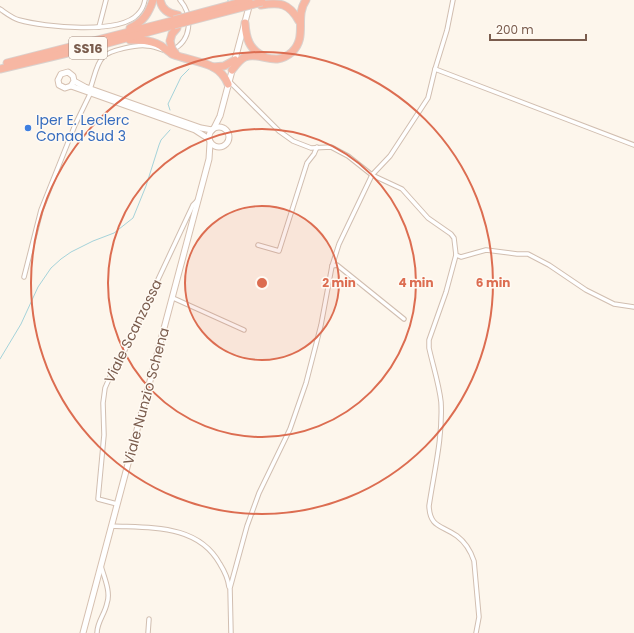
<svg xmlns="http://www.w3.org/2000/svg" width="634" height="633" viewBox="0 0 634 633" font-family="Poppins,sans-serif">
<rect width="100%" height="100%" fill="#fdf6ec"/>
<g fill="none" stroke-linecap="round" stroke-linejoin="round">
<g stroke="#a5d3da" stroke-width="1">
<path d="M228 0V1"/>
<path d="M170 110 168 104 181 77 189 69"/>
<path d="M0 359 21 324 38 287 51 268 61 259 71 252 93 241 114 233 133 218 146 186 159 145 161 140 170 130"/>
</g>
<g stroke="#d1beb0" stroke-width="5.5">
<g id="street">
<path d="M0 9C6 13 12 18 19 20 44 27 120 35 138 14 142 10 144 5 145 0"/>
<path d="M99 27 106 0"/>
<path d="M172 50C192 41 193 15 180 0"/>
<path d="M435 69 634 145"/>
<path d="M229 81 279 131 293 141 311 148 331 147 348 156 372 175 402 189 428 218 451 234 454 238 456 255 446 292 429 340V348C433 366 439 384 441 402 443 437 434 472 429 506 430 528 442 525 457 536 465 542 471 552 474 561L479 617 476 633"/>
<path d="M258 245 279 251 307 163 314 154 317 147"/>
<path d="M456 255 461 257 486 250 517 254H528L549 265 586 290 614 304 634 307"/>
<path d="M332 266 337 265 404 319"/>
<path d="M24 277 41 210 75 125 91 92 90 89C94 79 96 64 103 57 110 50 138 44 148 46 153 46 158 48 163 50"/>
<path d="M173 298 244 330"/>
<path d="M117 504 98 499 104 435 103 403 105 388 113 370 124 352 193 205 197 201"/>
<path d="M112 526C151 528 198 524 220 564 225 572 228 578 229 587"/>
<path d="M97 633C97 622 105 614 107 603 111 592 104 577 101 566"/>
<path d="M148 633 149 619"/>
<path d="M231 633 230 588 247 526 259 493 290 429 306 383 321 325 332 266 339 244 372 175 390 156 428 98 435 69 447 30 453 0"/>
</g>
</g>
<g stroke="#d6c0b0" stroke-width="7">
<g id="secondary">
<path d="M74 81 71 86 65 88 59 85 58 80 61 74 68 72 73 76 74 81 85 87 201 128 212 130"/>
<path d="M71 86 195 130 209 139"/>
<circle cx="219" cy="137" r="10"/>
<path d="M214 128 220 116 250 3"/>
<path d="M83 633 209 159 210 143"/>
</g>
</g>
<g stroke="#dad1cd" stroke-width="9">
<g id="highway">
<path d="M160 0C162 10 169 14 178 15"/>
<path d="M261 5C280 2 289 3 299 21"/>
<path d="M245 23C246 38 249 49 263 56"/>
<path d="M130 28C143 22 149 13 153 0"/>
<path d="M130 40C142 40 154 40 164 48"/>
<path d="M170 41 172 34 177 28"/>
<path d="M172 54C194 63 218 60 228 84"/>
<path d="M7 63 172 21"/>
<path d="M213 67 224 66 235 60"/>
<path d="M0 69 97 46 174 25"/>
<path d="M232 70C236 65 239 60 245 57 262 51 274 68 292 52 308 37 294 17 306 0"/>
</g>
</g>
<use href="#street" stroke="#fff" stroke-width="3.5"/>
<use href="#secondary" stroke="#fff" stroke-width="5"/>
<use href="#highway" stroke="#f7b7a3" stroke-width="7"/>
<g stroke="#dad1cd" stroke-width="9" stroke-linecap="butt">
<g id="highway-bridge">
<path d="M174 20 249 0"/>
<path d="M174 25 262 2"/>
<path d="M170 41 172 49 176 54"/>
<path d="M164 48 172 54"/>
</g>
</g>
<use href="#highway-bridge" stroke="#f7b7a3" stroke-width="7"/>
</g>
<circle cx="262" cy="283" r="77" fill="#dc6d51" fill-opacity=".12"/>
<g fill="none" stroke="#dc6d51" stroke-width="2">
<circle cx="262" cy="283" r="77"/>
<circle cx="262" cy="283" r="154"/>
<circle cx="262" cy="283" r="231"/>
</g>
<circle fill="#3f7fe0" stroke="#fffaf3" stroke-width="1.5" cx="28" cy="128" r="4"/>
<g text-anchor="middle" stroke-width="3" stroke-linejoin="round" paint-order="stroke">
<rect fill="#fffaf3" stroke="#a28b7f" stroke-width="1" x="69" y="37" width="38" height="22" rx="3"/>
<g font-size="13" font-weight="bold" fill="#7a5c4d">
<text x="88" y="53">SS16</text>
</g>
<g font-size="14" fill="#366cbe" stroke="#fffaf3" text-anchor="start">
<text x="36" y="125">Iper E. Leclerc<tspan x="36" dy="16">Conad Sud 3</tspan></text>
</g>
<g font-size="14" fill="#7a5c4d" stroke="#fffaf3">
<text transform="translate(133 331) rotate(-64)" y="5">Viale Scanzossa</text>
<text transform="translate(146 396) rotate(-75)" y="5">Viale Nunzio Schena</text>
</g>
</g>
<circle cx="262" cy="283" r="6" fill="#dc6d51" stroke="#fffaf3" stroke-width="2"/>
<g font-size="12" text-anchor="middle" font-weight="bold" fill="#dc6d51" stroke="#fffaf3" stroke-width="3" stroke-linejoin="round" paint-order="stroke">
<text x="339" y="287">2 min</text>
<text x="416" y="287">4 min</text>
<text x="493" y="287">6 min</text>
</g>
<path d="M490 34v6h96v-6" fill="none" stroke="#7a5c4d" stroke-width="2"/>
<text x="496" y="34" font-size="12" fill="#7a5c4d" stroke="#fffaf3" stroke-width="3" paint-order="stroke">200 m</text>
</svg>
